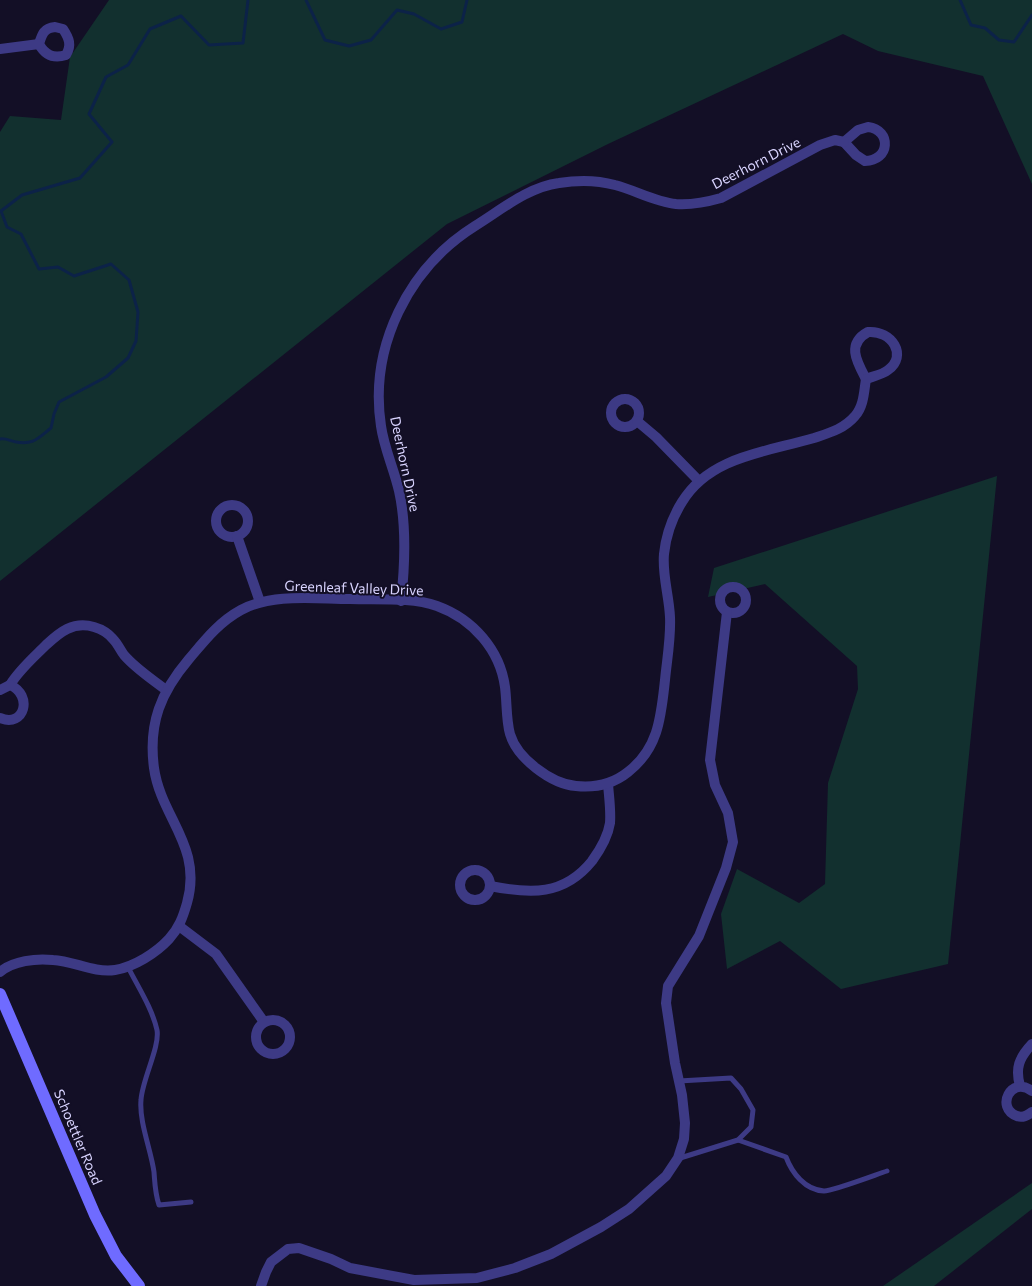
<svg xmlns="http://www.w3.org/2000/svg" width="1032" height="1286" viewBox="0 0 1032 1286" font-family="Commissioner,sans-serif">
<rect width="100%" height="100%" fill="#130f26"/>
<g fill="#12302f">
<path d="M109 0H1032V184L983 76 878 51 843 34 608 144 447 224 0 581V132L10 116 61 120 70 57Z"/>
<path d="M997 476 948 964 841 989 780 941 727 969 721 914 737 869 799 903 825 884 828 783 858 689 857 666 765 584 708 597 714 568Z"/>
<path d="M1032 1183V1209L934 1286H883Z"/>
</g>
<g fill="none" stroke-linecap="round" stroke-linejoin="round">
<g stroke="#0c2248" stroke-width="3">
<path d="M306 0 325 40 349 46 371 40 397 10 414 14 441 29 462 22 467 0"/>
<path d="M960 0 971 25 985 28 999 40 1014 42 1032 15"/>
<path d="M0 439C6 438 10 441 16 442 34 445 38 438 51 428L54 414 59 402 106 377 128 358 136 341 138 312 129 280 111 264 74 276 58 267 39 269 21 234 7 227 1 211 22 195 80 178 112 142 89 114 106 77 128 65 150 29 181 16 209 45 243 43 248 0"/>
</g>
<g stroke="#3d3a85" stroke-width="5">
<path d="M128 967C138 987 152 1008 157 1030 160 1047 142 1080 141 1100 139 1122 151 1150 154 1172 155 1185 155 1193 159 1205L191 1202"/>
<path d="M738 1140 786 1157C792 1173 805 1190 824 1191 833 1191 875 1175 887 1171"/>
<path d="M677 1159 738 1140 751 1127 753 1110 741 1089 731 1078 679 1081"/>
</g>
<g stroke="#3d3a85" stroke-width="10">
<path d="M55 27 63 29C69 38 72 45 66 55 53 59 45 55 39 44 42 34 44 28 55 27Z"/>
<path d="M0 49 39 44"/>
<path d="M868 127C892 130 890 161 865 161L856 155 844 142 858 130Z"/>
<path d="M868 332C892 330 908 356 888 370 882 375 873 376 866 379 857 362 846 344 868 332Z"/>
<circle cx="625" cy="413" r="14"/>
<path d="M637 421 656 437 698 480"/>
<circle cx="232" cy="521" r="16"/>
<path d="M237 536 260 602"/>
<circle cx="733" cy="600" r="13"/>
<path d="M401 601C405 565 407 527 399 491 394 469 384 448 381 426 369 347 408 268 475 226 501 210 528 187 559 183 577 180 597 180 615 185 635 190 655 202 676 204 691 205 707 202 721 198L820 145 835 140 844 142"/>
<path d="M10 685C19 670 33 658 46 645 60 632 73 621 94 627 101 629 108 633 113 639 118 644 120 650 124 655 136 669 152 679 166 690"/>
<path d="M0 690 10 685C33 695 25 728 0 718"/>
<circle cx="475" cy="885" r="15"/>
<path d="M490 886C530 894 564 896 592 861 600 850 608 836 610 823 611 810 609 797 608 784"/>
<path d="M179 926 216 954 264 1022"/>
<path d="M0 972C13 961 36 958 53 960 74 961 93 973 115 970 134 967 156 953 169 939 179 928 183 917 187 903 203 846 161 818 154 768 148 723 161 692 189 659 205 640 219 622 241 610 273 593 315 599 350 599 378 600 411 597 437 606 473 619 500 650 505 687 507 702 506 720 510 734 517 758 551 784 576 786 595 788 613 784 628 772 659 748 661 716 665 680 667 659 671 638 670 617 669 595 662 575 664 554 666 535 672 518 682 502 710 456 767 452 814 438 829 433 844 429 855 416 864 406 864 391 866 379"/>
<circle cx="273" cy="1037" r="17"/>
<path d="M1020 1086C1015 1068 1019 1058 1032 1044"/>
<path d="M1032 1091C1011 1075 995 1108 1017 1116 1022 1118 1027 1116 1032 1112"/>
<path d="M261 1286 266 1272 271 1262 288 1249 299 1248 331 1259 350 1268 414 1280 477 1278 515 1268 551 1254 601 1227 629 1209 666 1176 678 1158 684 1139 685 1123 682 1095 675 1063 666 1003 668 986 699 936 726 868 733 842 728 813 715 785 710 760 727 612"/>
</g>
<path stroke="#6f6bff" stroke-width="12" d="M0 994 95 1215 116 1256 139 1286"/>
</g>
<g text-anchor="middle" stroke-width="4" stroke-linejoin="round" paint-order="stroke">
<g font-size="14" fill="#d9d4ff" stroke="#130f26">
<text transform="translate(756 163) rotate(-27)" y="5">Deerhorn Drive</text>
<text transform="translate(405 464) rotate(78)" y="5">Deerhorn Drive</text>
<text transform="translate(354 588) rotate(2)" y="5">Greenleaf Valley Drive</text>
<text transform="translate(78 1137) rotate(67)" y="5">Schoettler Road</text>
</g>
</g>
</svg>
